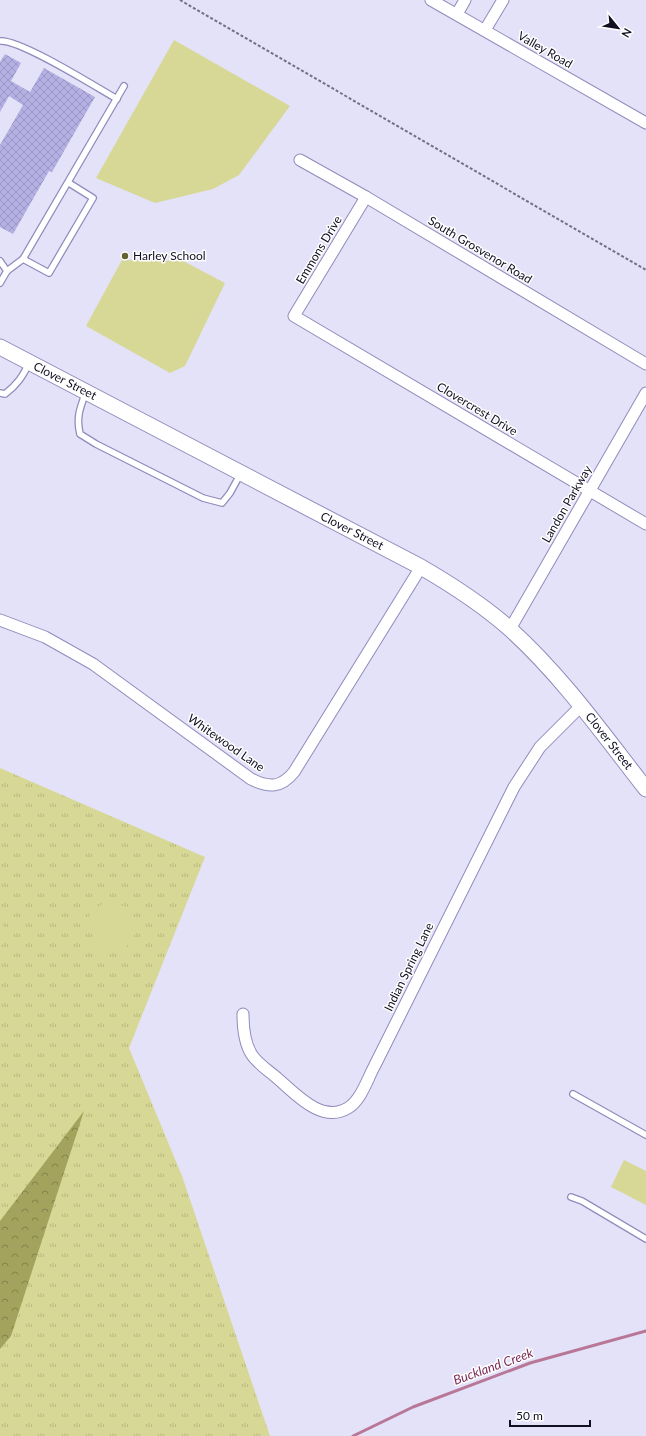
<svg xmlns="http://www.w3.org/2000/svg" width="646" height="1436" viewBox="0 0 646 1436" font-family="Lato,sans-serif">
<defs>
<pattern id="grass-tufts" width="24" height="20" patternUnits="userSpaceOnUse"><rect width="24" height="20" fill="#d7d895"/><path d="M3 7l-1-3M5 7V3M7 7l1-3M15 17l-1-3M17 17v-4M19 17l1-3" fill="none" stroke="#b8b880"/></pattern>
<pattern id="forest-crowns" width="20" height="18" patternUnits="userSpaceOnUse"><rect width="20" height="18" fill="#a3a35d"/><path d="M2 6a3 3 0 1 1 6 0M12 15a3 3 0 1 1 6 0" fill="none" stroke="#83834c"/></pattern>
<pattern id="building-cross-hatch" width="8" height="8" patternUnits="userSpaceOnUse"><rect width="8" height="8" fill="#b5b0e3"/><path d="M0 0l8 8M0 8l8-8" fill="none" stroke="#9b96c2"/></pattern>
</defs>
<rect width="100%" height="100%" fill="#e3e2f8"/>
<path fill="url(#grass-tufts)" d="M0 768 205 857 129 1048 182 1176 270 1436H0Z"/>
<path fill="url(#forest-crowns)" d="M84 1111 11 1336 0 1349V1221Z"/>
<g fill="#d7d895">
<path d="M174 40 290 106 239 175 213 189 155 203 96 178Z"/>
<path d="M122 260 183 261 225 283 185 366 170 373 86 326Z"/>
<path d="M104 903 130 907 137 931 125 949C118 949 109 951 102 949 91 944 91 923 89 913Z"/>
<path d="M0 922 6 929 5 942 0 947Z"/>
<path d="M624 1160 646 1171V1205L611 1187Z"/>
</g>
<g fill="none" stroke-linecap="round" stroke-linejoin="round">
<path stroke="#b97798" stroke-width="3" d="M353 1436 413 1407 530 1363 646 1331"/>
</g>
<path fill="url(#building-cross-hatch)" d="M5 54 21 63 11 81 30 92 44 68 95 97 52 172 49 171 13 234 0 227V145L23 105 9 96 0 112V62Z"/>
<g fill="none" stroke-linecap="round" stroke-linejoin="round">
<g stroke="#908bbc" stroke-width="8">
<g id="lane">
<path d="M0 41C20 39 96 87 117 99"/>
<path d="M23 259 49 273 93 198 69 183"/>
<path d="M0 261 7 271"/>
<path d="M0 283 7 271 23 259 124 86"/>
<path d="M86 392C80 408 76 417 80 434L96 444 203 498 222 503 230 493 241 473"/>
<path d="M0 393 5 394C17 385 23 376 29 363"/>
<path d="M573 1094 646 1135"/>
<path d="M571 1197 582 1201 646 1239"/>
</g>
</g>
<g stroke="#908bbc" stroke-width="13">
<g id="street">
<path d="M431 0 646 123"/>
<path d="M457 14 465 0"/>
<path d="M485 30 503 0"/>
<path d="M300 160 366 197 646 364"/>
<path d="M366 197 294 316 646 524"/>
<path d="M0 620 45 637 93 664 251 779C269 788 281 788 294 772L421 567"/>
<path d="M510 629 646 393"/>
<path d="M243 1014C243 1028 244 1043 252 1055 258 1064 269 1071 277 1078 295 1093 321 1124 348 1108 361 1100 367 1080 374 1067L514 787 540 747 581 706"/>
</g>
</g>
<g stroke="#908bbc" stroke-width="17">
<path id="secondary" d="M0 347 421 567C452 585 483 605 510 629 562 676 603 734 646 789"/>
</g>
<path stroke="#727084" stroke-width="2" stroke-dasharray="3 2" stroke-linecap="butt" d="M180 0 646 270"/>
<use href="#lane" stroke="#fff" stroke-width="5.5"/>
<use href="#street" stroke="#fff" stroke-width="11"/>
<use href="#secondary" stroke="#fff" stroke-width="15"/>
</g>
<circle fill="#636330" stroke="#fff" stroke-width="1.5" cx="125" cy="256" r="4"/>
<g text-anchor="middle" stroke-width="3" stroke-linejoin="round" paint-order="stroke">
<g font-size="12" fill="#110f21" stroke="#fff">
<text transform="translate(545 50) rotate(30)" y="4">Valley Road</text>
<text transform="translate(319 250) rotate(-59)" y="4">Emmons Drive</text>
<text transform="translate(480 250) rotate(31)" y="4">South Grosvenor Road</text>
<text transform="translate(65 381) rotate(27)" y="4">Clover Street</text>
<text transform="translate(477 409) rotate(31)" y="4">Clovercrest Drive</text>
<text transform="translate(567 504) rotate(-60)" y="4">Landon Parkway</text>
<text transform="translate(352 531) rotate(27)" y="4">Clover Street</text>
<text transform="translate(609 741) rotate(52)" y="4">Clover Street</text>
<text transform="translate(226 743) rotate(35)" y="4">Whitewood Lane</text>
<text transform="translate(409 967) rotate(-64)" y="4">Indian Spring Lane</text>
</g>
<g font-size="12" fill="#110f21" stroke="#fff" text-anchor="start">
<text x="133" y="260">Harley School</text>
</g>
<g font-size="13" font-style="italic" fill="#7c2b58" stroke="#fff">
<text transform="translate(493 1366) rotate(-20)" y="5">Buckland Creek</text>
</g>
</g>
<g transform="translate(618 28) rotate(120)" stroke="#ffffff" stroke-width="3" paint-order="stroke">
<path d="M0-3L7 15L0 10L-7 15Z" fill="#110f21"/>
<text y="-6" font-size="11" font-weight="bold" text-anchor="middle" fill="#110f21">N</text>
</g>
<path d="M510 1420v6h80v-6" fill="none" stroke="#110f21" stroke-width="2"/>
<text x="516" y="1420" font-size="12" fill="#110f21" stroke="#ffffff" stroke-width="3" paint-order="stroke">50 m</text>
</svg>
